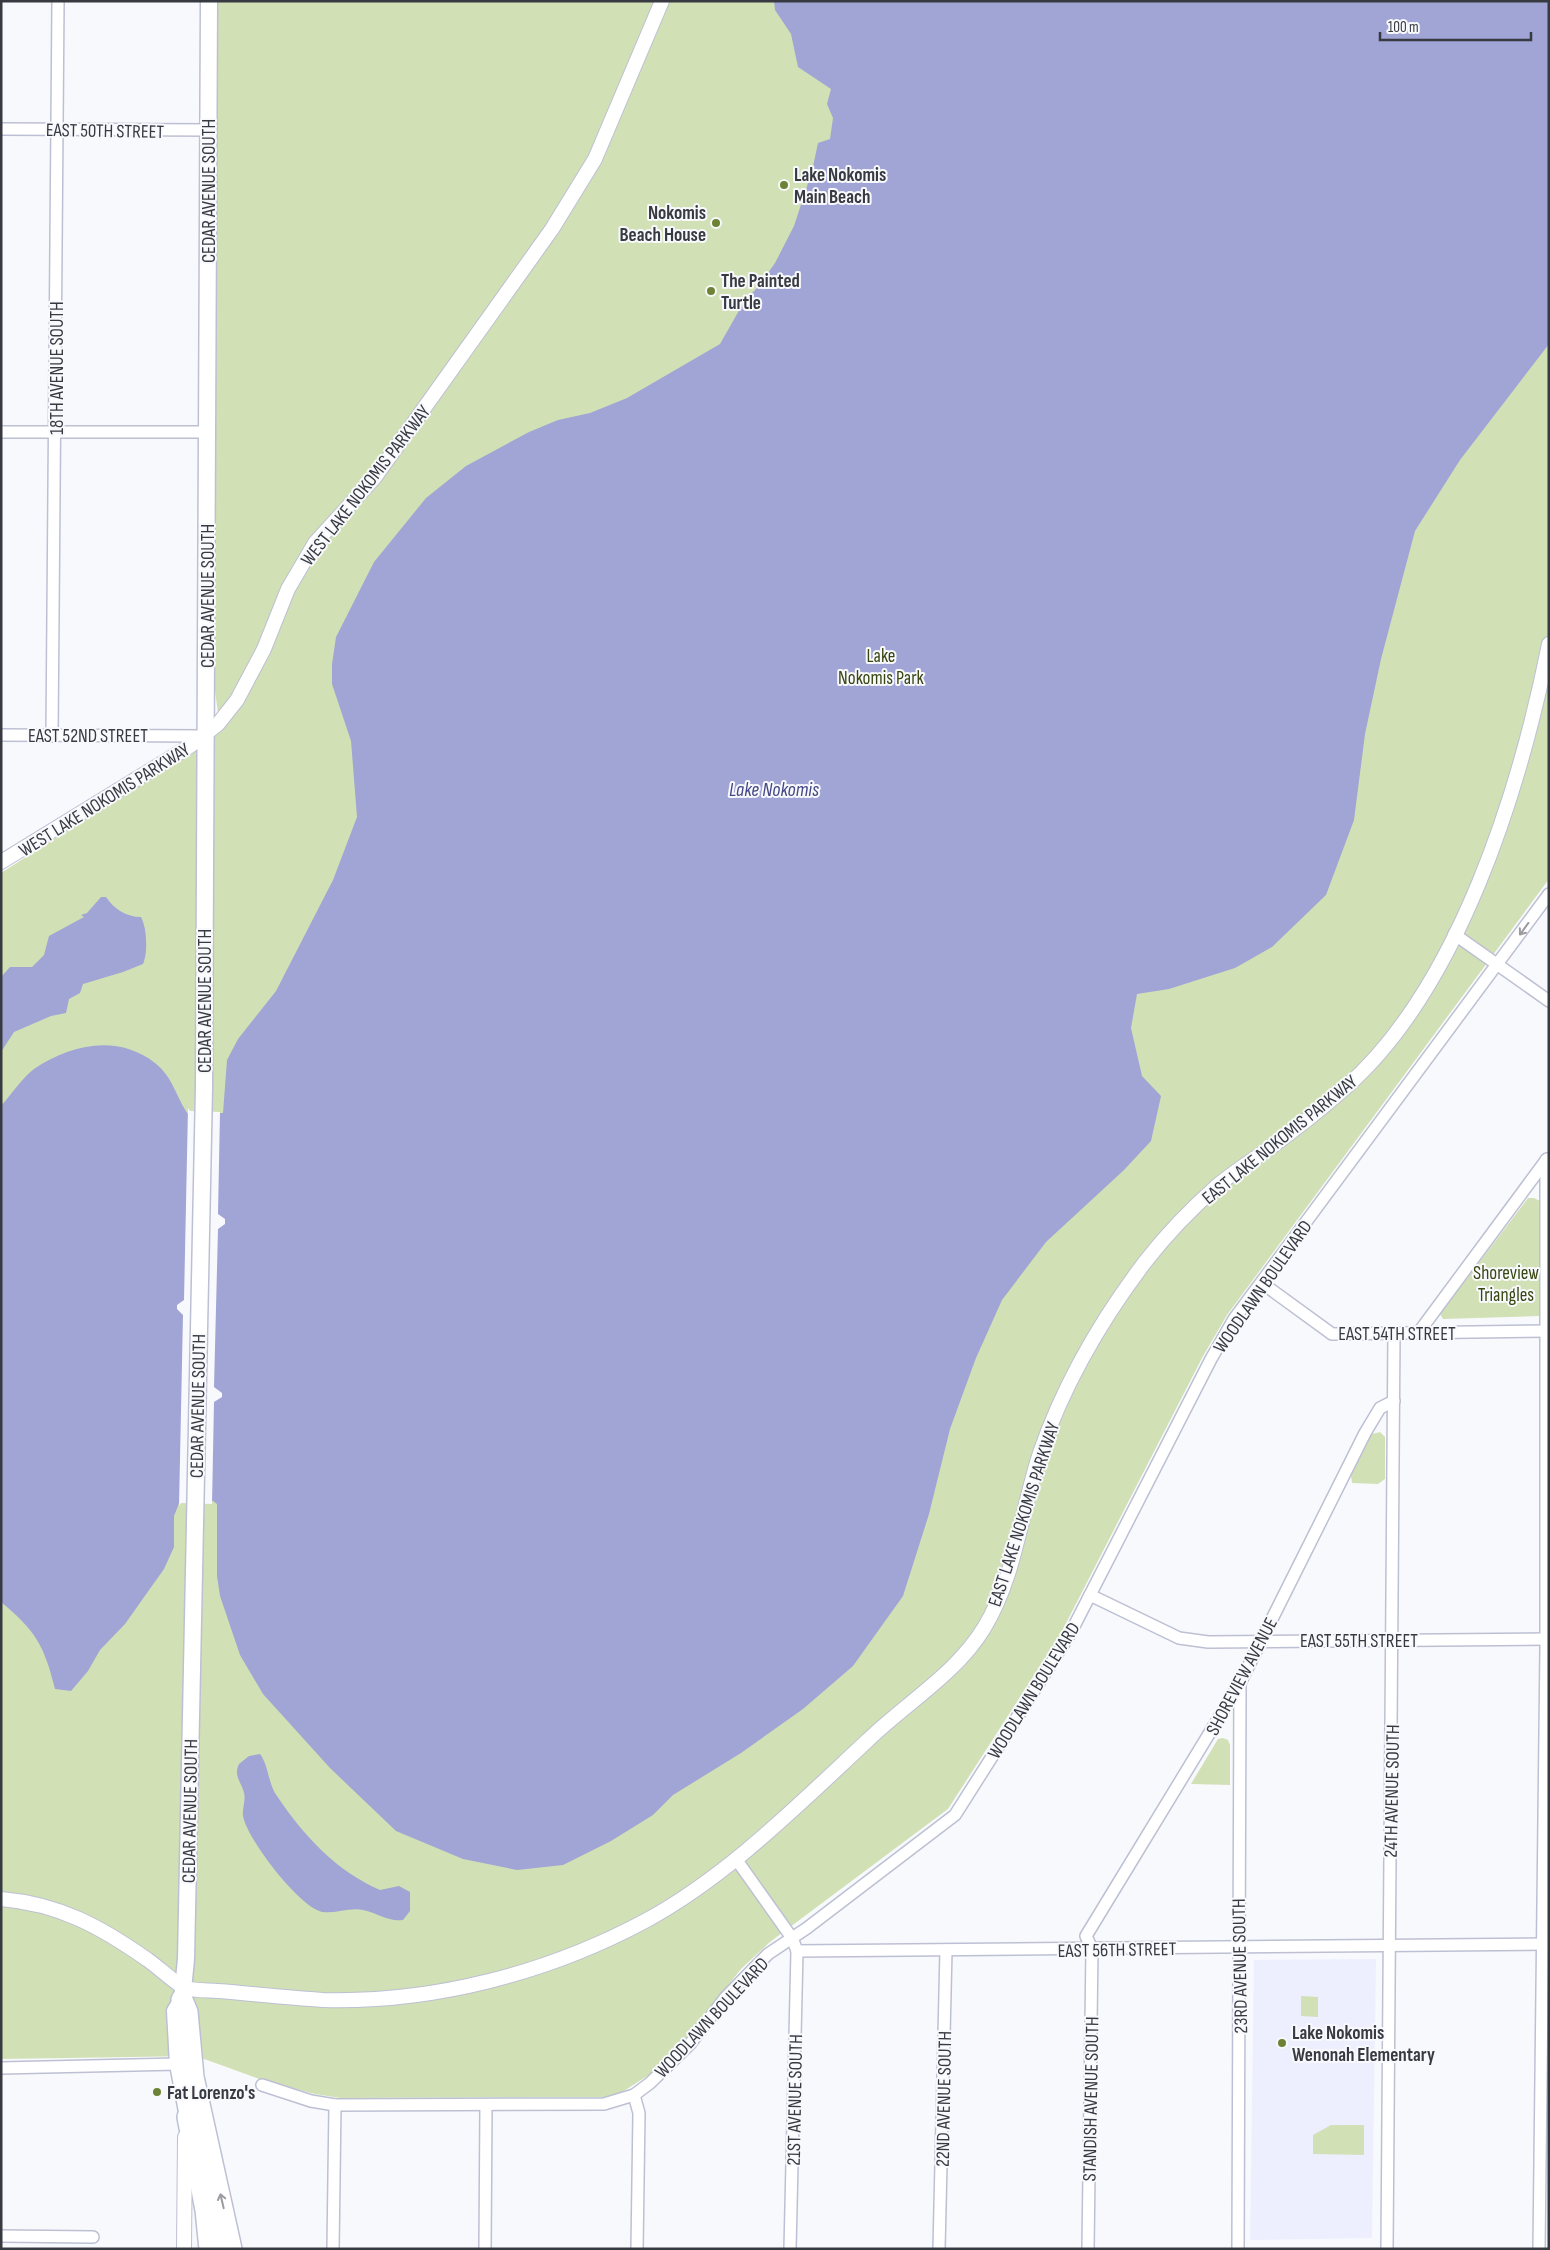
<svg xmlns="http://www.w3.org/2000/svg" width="1550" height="2250" viewBox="0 0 1550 2250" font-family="'Sofia Sans Condensed',sans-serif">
<rect width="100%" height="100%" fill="#f8f9fd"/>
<path fill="#edefff" d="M1376 1959 1372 2238 1250 2240 1254 1960Z"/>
<g fill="#d2e0b5">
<path d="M217 1H1549V879L1227 1315 1202 1358 1060 1635 948 1809 770 1942 741 1969 684 2040 649 2075 619 2094 604 2097 340 2098 315 2094 262 2080 196 2056 1 2059V873L185 755 220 729 213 675Z"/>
<path d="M1528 1198H1534L1540 1201 1539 1316 1443 1319 1440 1314Z"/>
<path d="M1380 1432 1385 1437V1479L1378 1484 1352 1483 1351 1475 1372 1434Z"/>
<path d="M1223 1738 1228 1740 1230 1745V1785L1191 1784 1218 1739Z"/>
<path d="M1301 1996 1318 1997V2017L1301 2016Z"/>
<path d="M1331 2125H1364V2155L1313 2154V2135Z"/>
</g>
<g fill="#a0a5d5">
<path d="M774 1H1549V344L1460 460 1415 531 1381 659 1365 734 1354 820 1326 895 1272 947 1235 968 1169 989 1137 994 1131 1028 1142 1076 1161 1096 1151 1141 1124 1170 1046 1242 1002 1300 976 1358 950 1429 929 1514 903 1596 853 1666 803 1709 741 1753 673 1795 653 1815 611 1841 563 1865 517 1870 463 1859 396 1831 330 1768 263 1694 240 1655 220 1596 217 1576V1504L213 1501H180L174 1516V1547L164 1569 125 1624 100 1650 88 1671 71 1691 55 1689C44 1645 36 1631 1 1602V1106C11 1095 22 1078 34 1069 71 1044 118 1034 155 1063 173 1077 176 1097 188 1114L223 1113 227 1060 238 1039 276 991 333 880 357 817 351 741 332 684V664L336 637 374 562 426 498 466 466 529 432 558 420 590 413 627 398 720 344 745 300 758 287 775 263 794 226 812 171 818 143 830 139 833 118 827 104 831 89 798 67 791 34 775 10Z"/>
<path d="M101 897H106C114 909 126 917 141 917 147 928 148 953 143 964L123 972 83 984 80 993 69 999 66 1013 51 1016 14 1032 1 1052V977L10 967H32L44 955 49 936 84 917 81 915 87 913Z"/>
<path d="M260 1754C269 1766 268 1784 277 1796 303 1835 336 1871 380 1890L399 1886 410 1892V1911L403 1920C388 1922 378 1913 363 1910 350 1907 335 1914 322 1912 299 1907 247 1839 243 1816 242 1809 246 1800 244 1793 242 1783 233 1776 239 1764L249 1756Z"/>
</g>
<path fill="#f8f9fd" d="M188 1108 190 1111 220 1112 218 1214 225 1219V1224L218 1229 214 1387 222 1393V1397L214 1402 212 1504 181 1503 179 1506 183 1315 177 1309V1305L184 1300Z"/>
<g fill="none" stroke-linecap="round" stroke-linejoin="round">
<g stroke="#bdc0d3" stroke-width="14">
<g id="minor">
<path d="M1 129 209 130"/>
<path d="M1 432H207"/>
<path d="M1 735 205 736"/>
<path d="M52 736 58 1"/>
<path d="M1454 934 1549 1001"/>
<path d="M1262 1283 1332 1334 1549 1331"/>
<path d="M1419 1332 1547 1159"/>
<path d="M1090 1595 1179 1638 1208 1642 1549 1639"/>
<path d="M736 1859 792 1938 797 1951 790 2249"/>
<path d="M797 1951 1549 1944"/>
<path d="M1 2068 178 2064"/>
<path d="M262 2085 311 2101 335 2105 604 2104 634 2095 650 2083 690 2044 725 1998 768 1954 807 1928 955 1815 1070 1634 1211 1359 1234 1319 1549 894"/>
<path d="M634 2095 639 2113 637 2249"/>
<path d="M1 2236 93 2237"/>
<path d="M333 2249 335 2105"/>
<path d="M485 2249 486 2105"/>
<path d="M939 2249 946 1950"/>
<path d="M1088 2249 1092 1949 1086 1936 1240 1683 1365 1433 1380 1408 1394 1401"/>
<path d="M1238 2249 1240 1684"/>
<path d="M1387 2249 1394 1333"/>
<path d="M1539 2249 1546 1647V1160"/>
</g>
</g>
<g stroke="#bdc0d3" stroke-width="16">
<g id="tertiary">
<path d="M1 862 190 746 218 724 237 700 264 649 288 589 315 543 375 477 552 229 595 159 662 1"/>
<path d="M1 1899C60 1904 101 1927 148 1960 157 1966 177 1985 185 1988 194 1991 210 1990 219 1991 254 1994 288 1998 323 2000 433 2003 548 1973 645 1921 728 1876 799 1804 868 1740 906 1703 956 1674 984 1628 1016 1576 1021 1510 1040 1453 1064 1384 1101 1320 1145 1262 1166 1235 1192 1208 1217 1186 1231 1174 1248 1163 1264 1152 1292 1132 1319 1111 1345 1088 1459 988 1520 789 1549 644"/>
<path d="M184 2249 185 2137"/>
</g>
</g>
<g stroke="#bdc0d3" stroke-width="19">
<path id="secondary" d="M188 2117 178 2064 175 2011 182 2000 186 1959 204 1087 209 1"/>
</g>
<g stroke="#bdc0d3" stroke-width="24">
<g id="motorway">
<path d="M182 2000 187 2012 193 2077 231 2249"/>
<path d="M188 2117 206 2210 210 2249"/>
</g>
</g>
<use href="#minor" stroke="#fff" stroke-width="11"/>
<use href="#tertiary" stroke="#fff" stroke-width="14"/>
<use href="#secondary" stroke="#fff" stroke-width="16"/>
<use href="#motorway" stroke="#fff" stroke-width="21"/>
</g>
<defs><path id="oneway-shaft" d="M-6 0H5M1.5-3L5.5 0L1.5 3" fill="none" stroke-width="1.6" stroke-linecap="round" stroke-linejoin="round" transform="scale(1.25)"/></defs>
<g stroke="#9c9ca0">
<use href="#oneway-shaft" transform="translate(1524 929) rotate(126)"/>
<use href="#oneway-shaft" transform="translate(222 2201) rotate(-103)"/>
</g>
<g fill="#6c8234" stroke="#f8f9fd" stroke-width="2">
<circle cx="784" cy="185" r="5"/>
<circle cx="716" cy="223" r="5"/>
<circle cx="711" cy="291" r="5"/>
<circle cx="1282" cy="2043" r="5"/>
<circle cx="157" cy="2092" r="5"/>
</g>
<g text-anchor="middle" stroke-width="4" stroke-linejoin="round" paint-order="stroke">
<g font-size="19" fill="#383a41" stroke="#f8f9fd">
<text transform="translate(105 130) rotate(1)" y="7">EAST 50TH STREET</text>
<text transform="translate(208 191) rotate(-90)" y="7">CEDAR AVENUE SOUTH</text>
<text transform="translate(56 368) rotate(-90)" y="7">18TH AVENUE SOUTH</text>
<text transform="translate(365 485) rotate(-52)" y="7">WEST LAKE NOKOMIS PARKWAY</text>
<text transform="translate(207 596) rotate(-90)" y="7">CEDAR AVENUE SOUTH</text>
<text x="88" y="742">EAST 52ND STREET</text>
<text transform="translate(104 799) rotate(-32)" y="7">WEST LAKE NOKOMIS PARKWAY</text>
<text transform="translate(204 1001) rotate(-90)" y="7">CEDAR AVENUE SOUTH</text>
<text transform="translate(1279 1139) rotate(-39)" y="7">EAST LAKE NOKOMIS PARKWAY</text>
<text transform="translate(1262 1286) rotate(-55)" y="7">WOODLAWN BOULEVARD</text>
<text x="1397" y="1340">EAST 54TH STREET</text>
<text transform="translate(197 1406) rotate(-89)" y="7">CEDAR AVENUE SOUTH</text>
<text transform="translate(1023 1514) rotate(-72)" y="7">EAST LAKE NOKOMIS PARKWAY</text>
<text x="1359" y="1647">EAST 55TH STREET</text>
<text transform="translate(1241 1676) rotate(-62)" y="7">SHOREVIEW AVENUE</text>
<text transform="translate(1033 1690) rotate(-58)" y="7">WOODLAWN BOULEVARD</text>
<text transform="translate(1391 1791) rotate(-89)" y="7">24TH AVENUE SOUTH</text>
<text transform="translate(189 1811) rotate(-89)" y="7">CEDAR AVENUE SOUTH</text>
<text transform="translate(1117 1949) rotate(-1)" y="7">EAST 56TH STREET</text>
<text transform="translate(1239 1966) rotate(-91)" y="7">23RD AVENUE SOUTH</text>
<text transform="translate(711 2017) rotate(-47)" y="7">WOODLAWN BOULEVARD</text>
<text transform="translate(943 2099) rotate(-89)" y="7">22ND AVENUE SOUTH</text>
<text transform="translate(1090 2099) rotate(-89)" y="7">STANDISH AVENUE SOUTH</text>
<text transform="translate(794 2100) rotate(-89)" y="7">21ST AVENUE SOUTH</text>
</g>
<g font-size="19" font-weight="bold" fill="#383a41" stroke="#f8f9fd" text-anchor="start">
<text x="794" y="181">Lake Nokomis<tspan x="794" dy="22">Main Beach</tspan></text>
<text x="706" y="219" text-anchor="end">Nokomis<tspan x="706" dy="22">Beach House</tspan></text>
<text x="721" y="287">The Painted<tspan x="721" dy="22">Turtle</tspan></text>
<text x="1292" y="2039">Lake Nokomis<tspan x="1292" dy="22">Wenonah Elementary</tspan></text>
<text x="167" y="2099">Fat Lorenzo's</text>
</g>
<g font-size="19" fill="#384610" stroke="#f8f9fd">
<text x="881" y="662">Lake<tspan x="881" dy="22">Nokomis Park</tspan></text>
<text x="1506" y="1279">Shoreview<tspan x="1506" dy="22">Triangles</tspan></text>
</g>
<g font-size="20" font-style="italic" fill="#454784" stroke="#f8f9fd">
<text x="774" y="796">Lake Nokomis</text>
</g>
</g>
<rect width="1550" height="2250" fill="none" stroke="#383a41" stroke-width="5"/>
<path d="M1380 32v8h151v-8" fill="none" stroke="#383a41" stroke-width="2.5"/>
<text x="1388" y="32" font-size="15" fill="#383a41" stroke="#f8f9fd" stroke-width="4" paint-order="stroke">100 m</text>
</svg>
